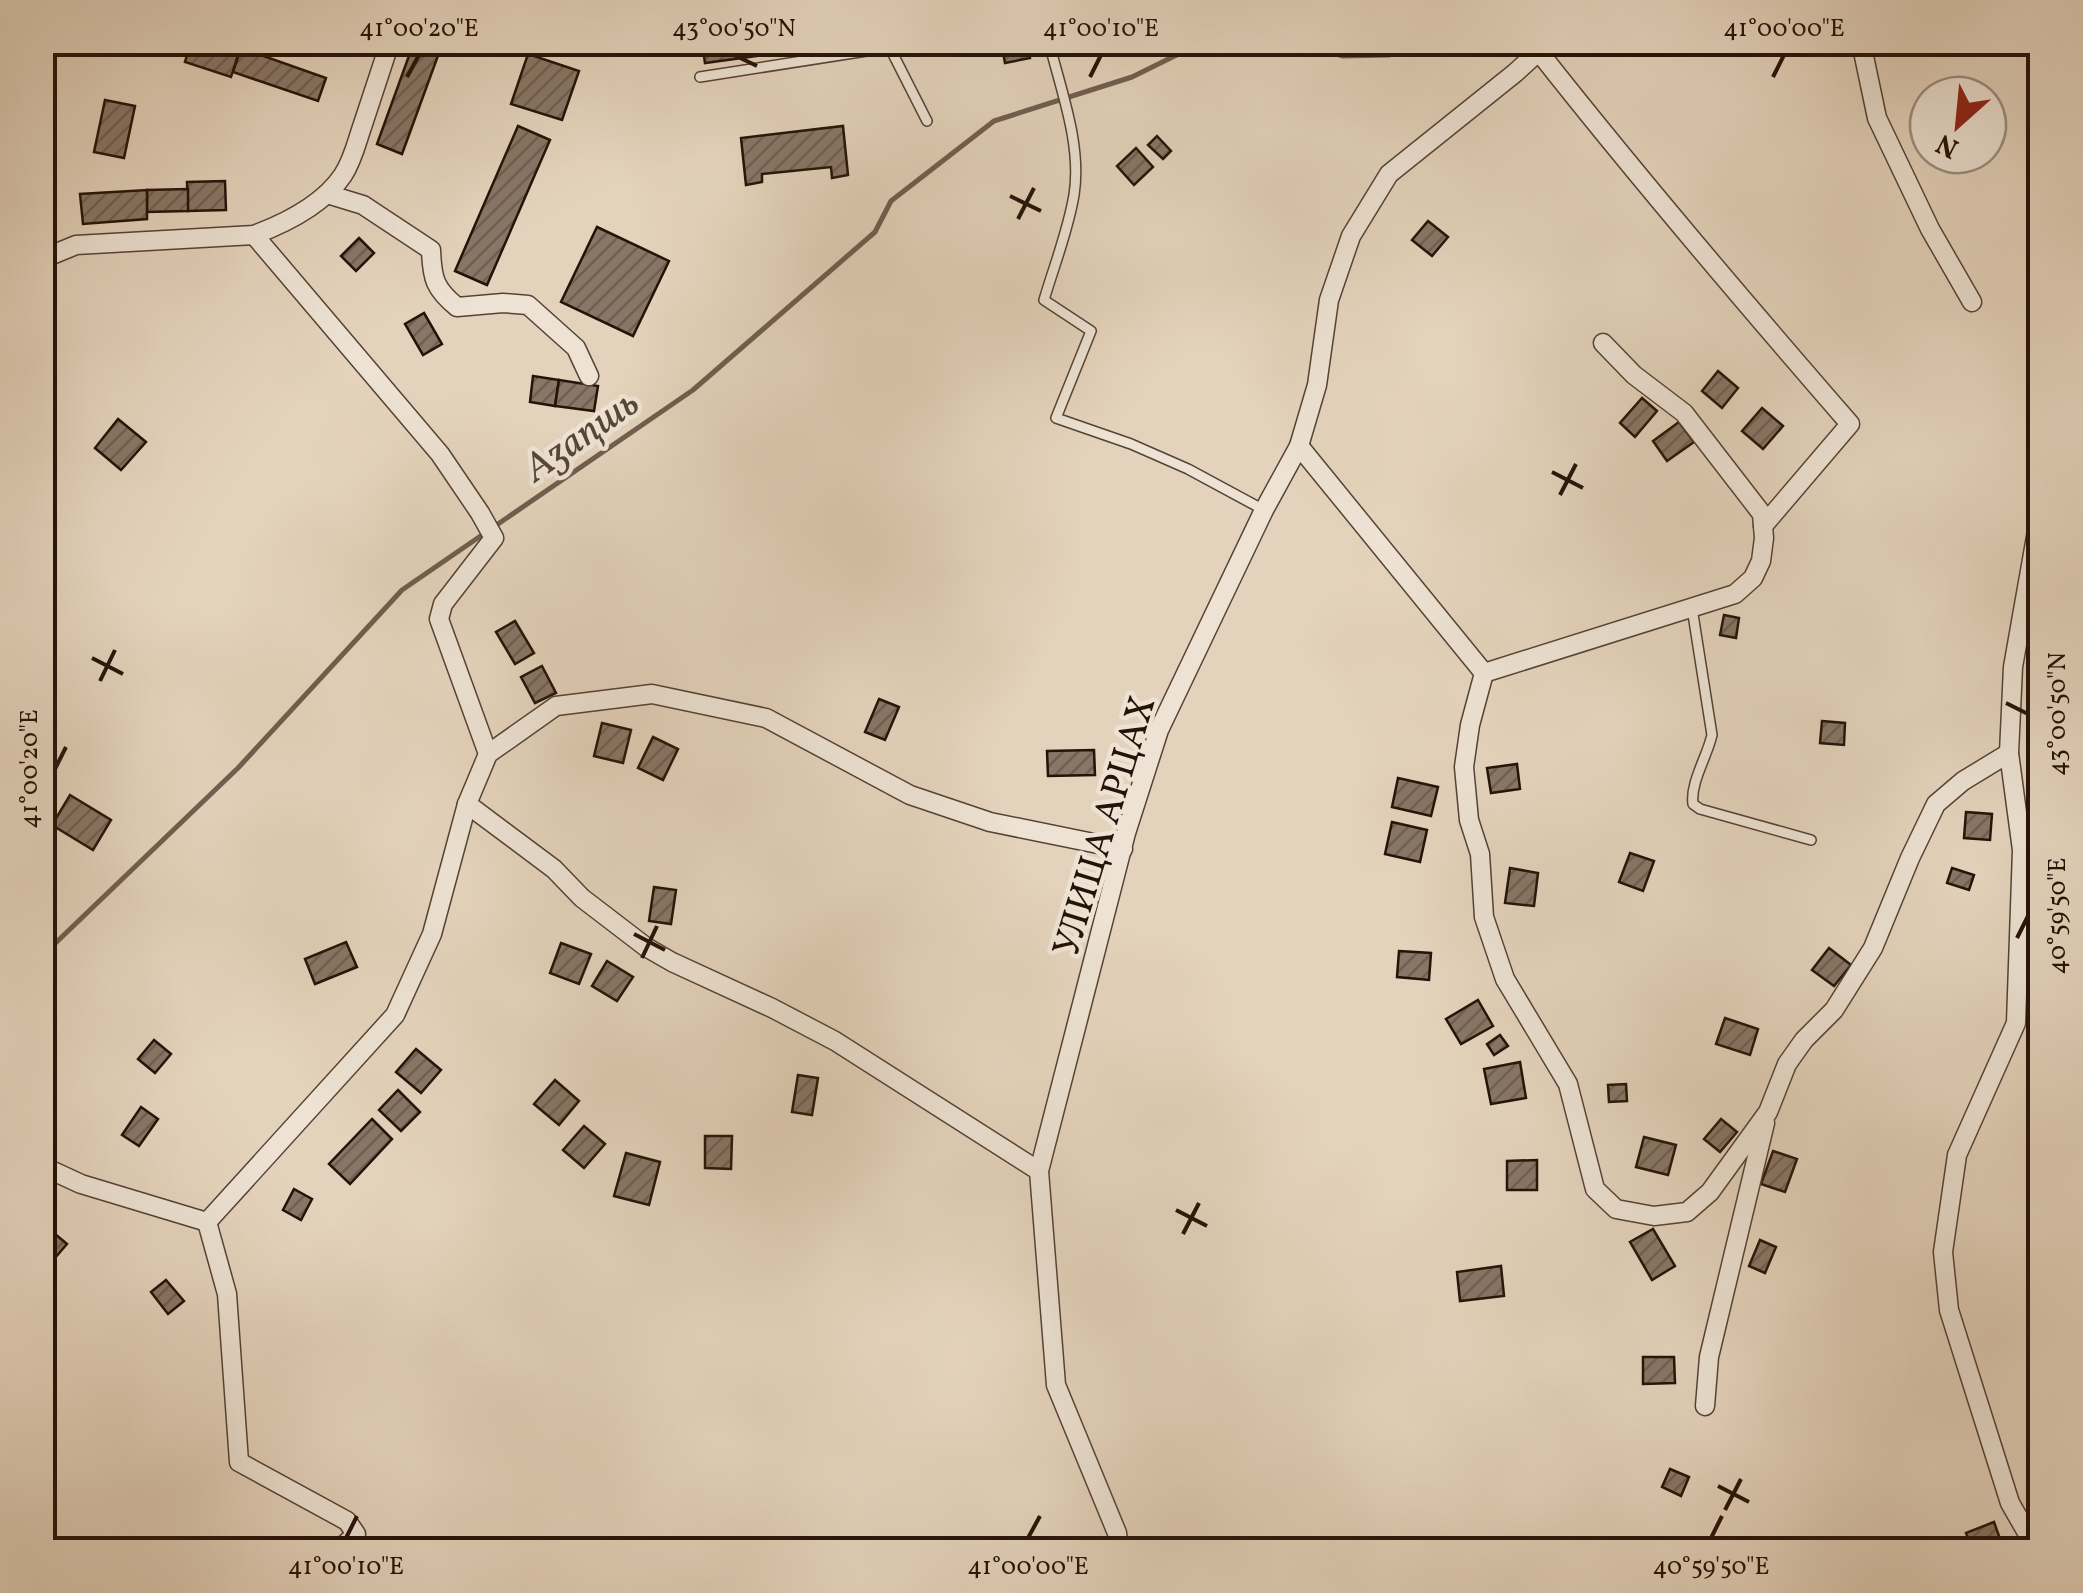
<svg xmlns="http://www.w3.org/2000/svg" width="2083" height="1593" viewBox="0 0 2083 1593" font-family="Vollkorn,serif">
<defs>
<pattern id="building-hatch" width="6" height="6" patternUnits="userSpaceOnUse" patternTransform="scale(2.5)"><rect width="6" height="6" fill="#887666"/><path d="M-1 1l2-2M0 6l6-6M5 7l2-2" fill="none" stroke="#6f5f52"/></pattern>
</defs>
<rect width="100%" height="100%" fill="#e4d3bc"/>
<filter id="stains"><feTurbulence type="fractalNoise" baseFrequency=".002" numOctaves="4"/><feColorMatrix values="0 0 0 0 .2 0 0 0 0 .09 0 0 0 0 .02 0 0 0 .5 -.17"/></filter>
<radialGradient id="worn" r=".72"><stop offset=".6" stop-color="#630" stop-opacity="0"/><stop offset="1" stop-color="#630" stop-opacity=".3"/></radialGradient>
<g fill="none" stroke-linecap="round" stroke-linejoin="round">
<g stroke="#715e4f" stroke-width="5">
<path d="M1294 42 1343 56 1389 55 1405 42"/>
<path d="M42 956 238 768 402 590 693 390 875 232 891 201 994 121 1132 77 1203 42"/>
</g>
</g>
<g fill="url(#building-hatch)" stroke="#251208" stroke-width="2.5">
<path d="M191 42H242L231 77 185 62Z"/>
<path d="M414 42H443L402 154 377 144Z"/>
<path d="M702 42H861L705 63Z"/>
<path d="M1001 42H1028L1030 58 1005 63Z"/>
<path d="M241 48 326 78 318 101 233 72Z"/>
<path d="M528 54 579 71 562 120 511 104Z"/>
<path d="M105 100 135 106 124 158 94 152Z"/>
<path d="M518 126 550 140 487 285 455 271Z"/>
<path d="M843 126 848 175 832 178 831 167 762 174V182L746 185 741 138Z"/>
<path d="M1157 136 1171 151 1163 159 1148 145Z"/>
<path d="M1136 148 1153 167 1134 185 1117 166Z"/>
<path d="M225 181 226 210 188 211 187 182Z"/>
<path d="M188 189V211L147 212V190Z"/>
<path d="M147 190V219L83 224 80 194Z"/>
<path d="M1428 221 1448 237 1432 256 1412 240Z"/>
<path d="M597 227 669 261 633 336 561 302Z"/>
<path d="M359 238 374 253 356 271 341 256Z"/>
<path d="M424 313 442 344 423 355 405 324Z"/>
<path d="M1718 371 1738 388 1722 408 1702 391Z"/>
<path d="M533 376 559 380 555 406 530 402Z"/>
<path d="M559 380 598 386 594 411 555 406Z"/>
<path d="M1642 398 1657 411 1635 437 1620 423Z"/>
<path d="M1762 408 1783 426 1763 449 1742 431Z"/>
<path d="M118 419 146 442 121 470 95 448Z"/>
<path d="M1679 422 1694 442 1667 461 1653 441Z"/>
<path d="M1724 615 1739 618 1736 638 1720 635Z"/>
<path d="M515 621 534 653 515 664 496 632Z"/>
<path d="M542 666 556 693 535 703 521 677Z"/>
<path d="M879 699 899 707 885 740 865 732Z"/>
<path d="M1822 721 1845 723 1844 745 1820 743Z"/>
<path d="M602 723 631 730 623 763 594 756Z"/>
<path d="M653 737 678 749 663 780 638 768Z"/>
<path d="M1094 750 1095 775 1048 776 1047 751Z"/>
<path d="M1517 764 1520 789 1491 793 1487 768Z"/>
<path d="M1398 778 1438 787 1431 816 1392 807Z"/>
<path d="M70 795 111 820 93 850 52 825Z"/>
<path d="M1966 812 1992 814 1990 840 1964 838Z"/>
<path d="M1392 822 1427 830 1420 862 1385 854Z"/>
<path d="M1630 853 1654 861 1643 891 1619 882Z"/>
<path d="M1510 868 1538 873 1534 906 1505 903Z"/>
<path d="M1952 868 1974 875 1969 890 1947 883Z"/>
<path d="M654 887 676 890 671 924 649 921Z"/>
<path d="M346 942 357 967 315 984 305 959Z"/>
<path d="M561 943 591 954 579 984 550 973Z"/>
<path d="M1829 948 1851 965 1834 986 1812 970Z"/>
<path d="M1399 951 1431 953 1429 980 1397 977Z"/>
<path d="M607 961 633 977 617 1001 592 986Z"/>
<path d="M1478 1000 1493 1026 1461 1044 1446 1019Z"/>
<path d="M1725 1018 1758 1029 1750 1055 1716 1044Z"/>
<path d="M1500 1035 1508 1046 1494 1055 1487 1044Z"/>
<path d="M154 1040 171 1054 155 1073 138 1059Z"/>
<path d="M416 1049 441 1070 421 1093 396 1072Z"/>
<path d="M1520 1062 1526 1098 1491 1104 1484 1069Z"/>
<path d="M798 1075 818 1078 812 1115 792 1112Z"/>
<path d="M555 1080 579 1101 559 1125 534 1104Z"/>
<path d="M1626 1084 1627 1101 1609 1102 1608 1085Z"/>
<path d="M398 1090 420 1112 401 1131 379 1110Z"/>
<path d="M141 1107 158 1119 139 1146 122 1135Z"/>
<path d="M372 1119 392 1139 350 1184 329 1164Z"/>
<path d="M1721 1119 1737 1132 1720 1152 1704 1139Z"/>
<path d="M584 1126 605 1144 584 1168 563 1150Z"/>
<path d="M705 1136H732L731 1169 705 1168Z"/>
<path d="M1644 1137 1676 1145 1668 1175 1636 1167Z"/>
<path d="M1773 1151 1797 1159 1785 1192 1761 1184Z"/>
<path d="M626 1153 660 1162 649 1205 614 1196Z"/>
<path d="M1537 1160V1190H1507V1161Z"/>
<path d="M294 1189 312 1199 301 1220 283 1210Z"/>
<path d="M49 1229 67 1244 42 1273V1237Z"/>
<path d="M1653 1229 1675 1266 1652 1280 1630 1242Z"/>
<path d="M1760 1240 1776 1247 1765 1273 1749 1266Z"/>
<path d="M1501 1266 1504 1296 1460 1301 1457 1272Z"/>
<path d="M166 1280 184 1301 168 1314 151 1292Z"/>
<path d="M1643 1357H1674L1675 1383 1643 1384Z"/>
<path d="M1670 1469 1689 1477 1681 1496 1662 1487Z"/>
<path d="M1994 1522 2004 1550H1973L1966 1533Z"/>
</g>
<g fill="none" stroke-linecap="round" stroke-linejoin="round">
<g stroke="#554235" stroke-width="12">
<g id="lane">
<path d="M890 42 894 56 927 121"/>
<path d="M1049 42C1061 91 1082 145 1074 195 1068 231 1054 266 1044 300L1091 331 1056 418 1131 444 1188 469 1264 510"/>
<path d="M700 77 892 47"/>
<path d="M1692 608 1712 735C1707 757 1690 783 1693 804L1700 809 1811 840"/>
</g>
</g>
<g stroke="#554235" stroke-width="21">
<g id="street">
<path d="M1861 42 1877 118 1930 229 1972 302"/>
<path d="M1539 52C1639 179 1744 302 1850 424L1763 526"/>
<path d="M327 194 363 205 431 250C432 279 435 289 457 307L503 303 528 305 576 348 589 376"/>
<path d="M254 235 440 454 480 513 494 538 443 604 439 619 488 754"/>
<path d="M42 259 76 245 254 235C286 223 323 205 343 175 353 160 357 141 363 124 372 97 381 70 390 42"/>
<path d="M1299 446 1484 673 1470 725 1464 767 1469 820 1480 854 1484 917 1505 979 1568 1084 1595 1189 1616 1209 1654 1216 1687 1212 1710 1192 1768 1112 1787 1064 1804 1040 1834 1010 1873 948 1910 858 1936 804 1963 781 2009 753"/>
<path d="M1484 673 1735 594 1753 578 1761 561 1764 538 1762 514 1684 413 1634 375 1603 343"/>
<path d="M467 804 554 869 582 898 646 947 672 962 772 1008 835 1041 1039 1171"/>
<path d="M42 1166 81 1184 207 1222"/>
<path d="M207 1222 395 1015 432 934 467 804 488 754 556 706 652 694 766 718 910 795 990 822 1123 849"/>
<path d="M207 1222 227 1294 239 1462 347 1521 356 1534 339 1550"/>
<path d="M1705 1406 1709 1357 1765 1123"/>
<path d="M1119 1550 1117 1533 1056 1385 1039 1171 1126 833 1159 730 1264 510 1299 446 1317 385 1329 300 1351 236 1389 174 1515 73 1549 42"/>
<path d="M2037 1550 2010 1503 1949 1310 1943 1252 1957 1155 2016 1023 2022 850 2009 753 2013 667 2040 514"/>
</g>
</g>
<use href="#lane" stroke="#ede2d3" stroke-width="9"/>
<use href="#street" stroke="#ede2d3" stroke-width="18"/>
</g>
<path fill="none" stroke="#251208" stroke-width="4" d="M734 55 757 66M407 77 419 55M1090 77 1101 55M1773 77 1784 55M1010 196 1041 211M1018 219 1034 188M1552 472 1583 488M1560 495 1576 464M92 658 123 674M100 681 115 650M2006 703 2028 714M55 769 66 747M634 934 665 950M2017 938 2028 916M642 958 657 926M1176 1210 1207 1226M1183 1234 1199 1203M1718 1486 1749 1502M1725 1510 1741 1479M346 1538 357 1516M1028 1538 1040 1516M1711 1538 1722 1516"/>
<g text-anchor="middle" stroke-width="9" stroke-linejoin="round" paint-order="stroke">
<g font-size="38" fill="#251208" stroke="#ede2d3">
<text transform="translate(1103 826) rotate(-73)" y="13">УЛИЦА АРЦАХ</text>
</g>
<g font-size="40" font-style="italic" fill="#574538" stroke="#ede2d3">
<text transform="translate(580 434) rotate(-35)" y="14">Аӡаԥшь</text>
</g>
</g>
<rect width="2083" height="1593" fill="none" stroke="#e4d3bc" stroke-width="110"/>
<g transform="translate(1958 125) rotate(207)"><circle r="48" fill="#ede2d3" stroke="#9d8f82" stroke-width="2.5"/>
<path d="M0-8L18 38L0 25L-18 38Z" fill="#8f2418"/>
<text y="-15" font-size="28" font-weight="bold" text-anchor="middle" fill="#251208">N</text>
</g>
<rect x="55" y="55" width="1973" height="1483" fill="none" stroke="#251208" stroke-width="4"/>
<g font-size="25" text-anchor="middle" fill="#251208">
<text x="419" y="36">41°00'20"E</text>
<text x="734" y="36">43°00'50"N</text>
<text x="1101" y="36">41°00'10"E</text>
<text x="1784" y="36">41°00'00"E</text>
<text transform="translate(2056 714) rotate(-90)" y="9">43°00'50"N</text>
<text transform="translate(28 769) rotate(-90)" y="9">41°00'20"E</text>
<text transform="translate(2056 916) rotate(-90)" y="9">40°59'50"E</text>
<text x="346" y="1574">41°00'10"E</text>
<text x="1028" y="1574">41°00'00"E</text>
<text x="1711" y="1574">40°59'50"E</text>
</g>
<rect width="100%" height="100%" filter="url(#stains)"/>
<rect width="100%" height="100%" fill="url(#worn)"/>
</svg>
